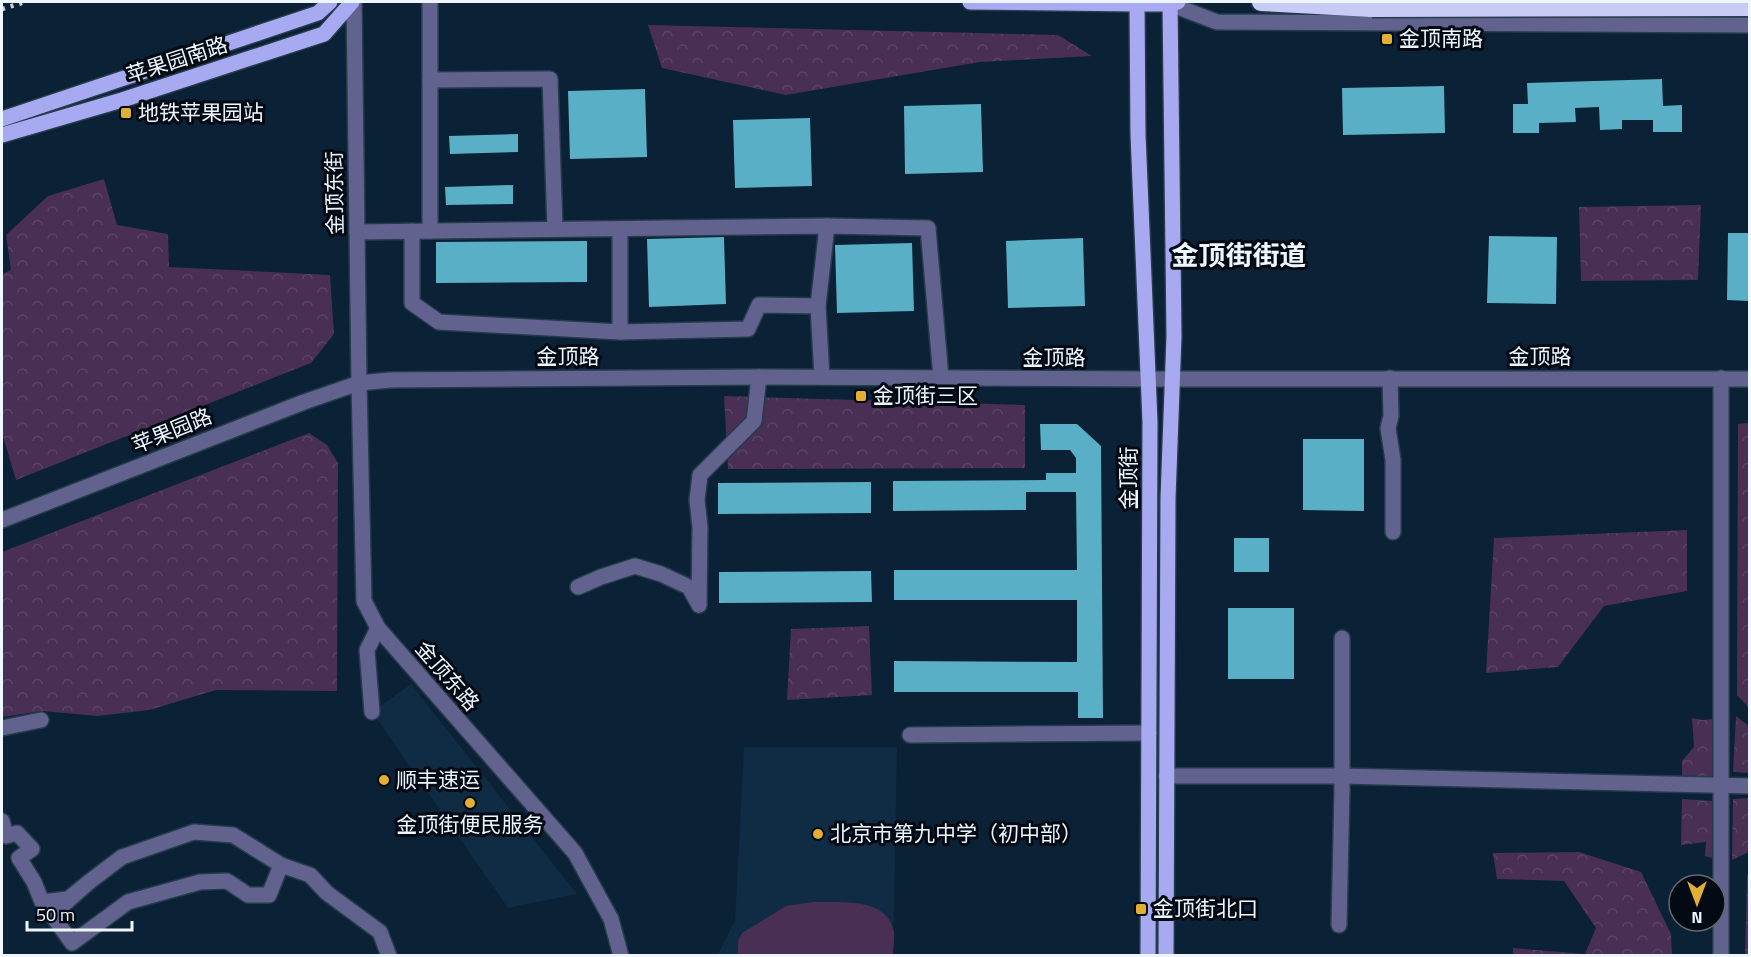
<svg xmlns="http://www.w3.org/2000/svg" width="1751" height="957" viewBox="0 0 1751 957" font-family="'Titillium Web','Noto Sans SC',sans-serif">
<defs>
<pattern id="park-crowns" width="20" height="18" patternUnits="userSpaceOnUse" patternTransform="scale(1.5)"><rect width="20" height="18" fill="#482f53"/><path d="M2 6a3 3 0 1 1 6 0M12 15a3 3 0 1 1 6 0" fill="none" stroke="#5a4464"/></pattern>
</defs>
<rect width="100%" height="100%" fill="#0b2135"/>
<g fill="#102b44">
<path d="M411 684 577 894 508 908 372 712Z"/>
<path d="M744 747H897L893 955 717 956 735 921Z"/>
</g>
<g fill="url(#park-crowns)">
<path d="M648 25 1058 35 1092 56 980 62 786 95 662 68Z"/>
<path d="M104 179 117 225 168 234 169 267 330 275 334 334 311 363 16 480 2 433V274L11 270 6 235 48 196Z"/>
<path d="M1701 205 1698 280 1581 281 1579 207Z"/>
<path d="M724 396 1025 405V468L728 469Z"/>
<path d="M1749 423H1750L1749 708 1737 695 1738 424Z"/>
<path d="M309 433 327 445 338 463 337 691 216 690 149 710 98 716 42 711 2 717V552Z"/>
<path d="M1687 530V591L1604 606 1558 667 1486 673 1494 538Z"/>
<path d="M869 626 872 695 787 700 791 629Z"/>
<path d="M1736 716 1749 726V773L1733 772Z"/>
<path d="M1692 718 1703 720 1713 719 1714 776 1682 780V761L1694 747Z"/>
<path d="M1749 798V852L1732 860 1733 799Z"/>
<path d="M1682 799 1712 801V858L1705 856 1706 842 1681 845Z"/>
<path d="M1579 852 1641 872 1671 934 1672 955H1513V948L1585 954 1596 928 1564 881 1497 879 1493 853Z"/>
<path d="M1749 872 1750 955 1745 956 1747 876Z"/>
</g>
<path fill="#482f53" d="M813 902C840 903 887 896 894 932 895 939 893 948 893 955H738V941L742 933 786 906Z"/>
<g fill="#59afc5">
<path d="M1662 79 1663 106 1682 105V132H1653V120H1622V129L1600 130 1599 107 1575 108 1576 122 1539 123V133H1513V104H1528L1527 83Z"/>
<path d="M1444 86 1445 133 1343 135 1342 88Z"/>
<path d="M645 89 647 157 570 159 568 91Z"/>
<path d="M981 104 983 172 905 174 904 106Z"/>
<path d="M810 118 812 186 735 188 733 120Z"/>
<path d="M518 134V152L450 154 449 136Z"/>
<path d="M513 185V204L446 205 445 187Z"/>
<path d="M1728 233H1749V301L1727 300Z"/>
<path d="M1489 236 1557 237 1556 304 1487 303Z"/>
<path d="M724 237 726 304 649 307 647 239Z"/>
<path d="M1083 238 1085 306 1008 308 1006 241Z"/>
<path d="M587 241V282L436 283V242Z"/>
<path d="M912 243 914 311 837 313 835 245Z"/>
<path d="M1040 424H1077L1101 446 1103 718H1078V692H894V661L1077 662V600H894V570H1077L1076 492H1026V510L893 511V481L1046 480V473H1076V458L1070 450H1041Z"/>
<path d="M1303 439H1364V511L1303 510Z"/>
<path d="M871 482V513L718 514V483Z"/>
<rect x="1234" y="538" width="35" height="34"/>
<path d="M871 571 872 602 719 603V572Z"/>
<rect x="1228" y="608" width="66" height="71"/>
</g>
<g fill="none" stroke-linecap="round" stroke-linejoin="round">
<g stroke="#263b4d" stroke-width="18">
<g id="minor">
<path d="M354 2 359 383 364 601 378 628 575 853 611 919 621 956"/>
<path d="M430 2V231"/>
<path d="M1170 4 1217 22 1750 25"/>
<path d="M430 80 550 79 555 229"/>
<path d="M412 231V303L439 322 620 332V229"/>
<path d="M357 232 827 226 928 228 941 378"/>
<path d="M818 306 827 226"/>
<path d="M620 332 748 329 759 305 818 306 822 377"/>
<path d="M1390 378 1391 416 1388 428 1393 460V532"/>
<path d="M1721 378V956"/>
<path d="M2 520 304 402 359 383 390 380 759 377 1148 379H1750"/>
<path d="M578 587 601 577 635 566 661 574 689 587 699 605"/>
<path d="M699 605 700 527 697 500 700 475 754 421 759 377"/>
<path d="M372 712 367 650 378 628"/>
<path d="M2 728 41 720"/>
<path d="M910 735 1149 733"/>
<path d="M1166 776H1342L1750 786"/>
<path d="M2 821 6 836 17 833 32 849 19 858 34 882 42 902 68 899 89 882 52 915 72 943 128 902 200 882 227 881 248 895H269L281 865 310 875 327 893 380 932 389 956"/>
<path d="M89 882 122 857 194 832 233 835 281 865"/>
<path d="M1339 925 1342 790V638"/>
</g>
</g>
<g stroke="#263b4d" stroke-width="18">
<g id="major">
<path d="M970 2 1137 4H1170L1178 2"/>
<path d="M1137 2 1138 134 1150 422 1148 956"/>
<path d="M2 119 318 13 330 2"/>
<path d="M2 135 122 100 324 34 352 2"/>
<path d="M1166 956 1168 498 1174 336 1170 2"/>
</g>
</g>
<g stroke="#263b4d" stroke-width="21">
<path id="highway" d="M1261 2 1372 8"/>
</g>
<use href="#minor" stroke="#61638e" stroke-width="15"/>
<use href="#major" stroke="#a7aaf0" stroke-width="15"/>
<use href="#highway" stroke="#c8cbf5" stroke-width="18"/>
<path stroke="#ccd6e1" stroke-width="4.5" stroke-dasharray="3 6" stroke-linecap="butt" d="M2 9 25 2"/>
<g stroke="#263b4d" stroke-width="21" stroke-linecap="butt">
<path id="highway-bridge" d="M1372 8 1750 7"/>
</g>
<use href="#highway-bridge" stroke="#c8cbf5" stroke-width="18"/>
</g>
<g fill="#e2ae34" stroke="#030a13" stroke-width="2">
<rect x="1381" y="33" width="12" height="12" rx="3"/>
<rect x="120" y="107" width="12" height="12" rx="3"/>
<rect x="855" y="390" width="12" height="12" rx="3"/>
<circle cx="384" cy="780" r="6"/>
<circle cx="470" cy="803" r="6"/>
<circle cx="818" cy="834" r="6"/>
<rect x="1135" y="903" width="12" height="12" rx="3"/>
</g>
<g text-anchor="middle" stroke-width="6" stroke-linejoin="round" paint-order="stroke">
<g font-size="21" fill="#eef6ff" stroke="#030a13" text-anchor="start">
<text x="1399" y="46">金顶南路</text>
<text x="138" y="120">地铁苹果园站</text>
<text x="873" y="403">金顶街三区</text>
<text x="396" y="787">顺丰速运</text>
<text x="470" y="832" text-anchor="middle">金顶街便民服务</text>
<text x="830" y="841">北京市第九中学（初中部）</text>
<text x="1153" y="916">金顶街北口</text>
</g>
<g font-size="21" fill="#eef6ff" stroke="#030a13">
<text transform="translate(177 60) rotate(-18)" y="7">苹果园南路</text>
<text transform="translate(335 193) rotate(-91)" y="7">金顶东街</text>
<text x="568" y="364">金顶路</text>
<text x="1540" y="364">金顶路</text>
<text x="1054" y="365">金顶路</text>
<text transform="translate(172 431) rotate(-22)" y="7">苹果园路</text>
<text transform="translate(1129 478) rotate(-90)" y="7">金顶街</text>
<text transform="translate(447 676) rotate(49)" y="7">金顶东路</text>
</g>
<g font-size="27" font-weight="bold" fill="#eef6ff" stroke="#030a13">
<text x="1239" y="265">金顶街街道</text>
</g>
</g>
<rect width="1751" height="957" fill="none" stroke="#eef6ff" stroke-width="6"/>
<g transform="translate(1697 903) rotate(180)"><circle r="28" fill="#030a13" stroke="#616871" stroke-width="1.5"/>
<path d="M0-4.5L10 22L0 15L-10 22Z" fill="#e2ae34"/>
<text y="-9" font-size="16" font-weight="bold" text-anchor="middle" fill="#eef6ff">N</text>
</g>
<path d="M27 921v9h105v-9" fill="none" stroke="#eef6ff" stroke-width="3"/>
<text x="36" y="921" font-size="18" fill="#eef6ff" stroke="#030a13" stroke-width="4.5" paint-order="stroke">50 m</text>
</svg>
